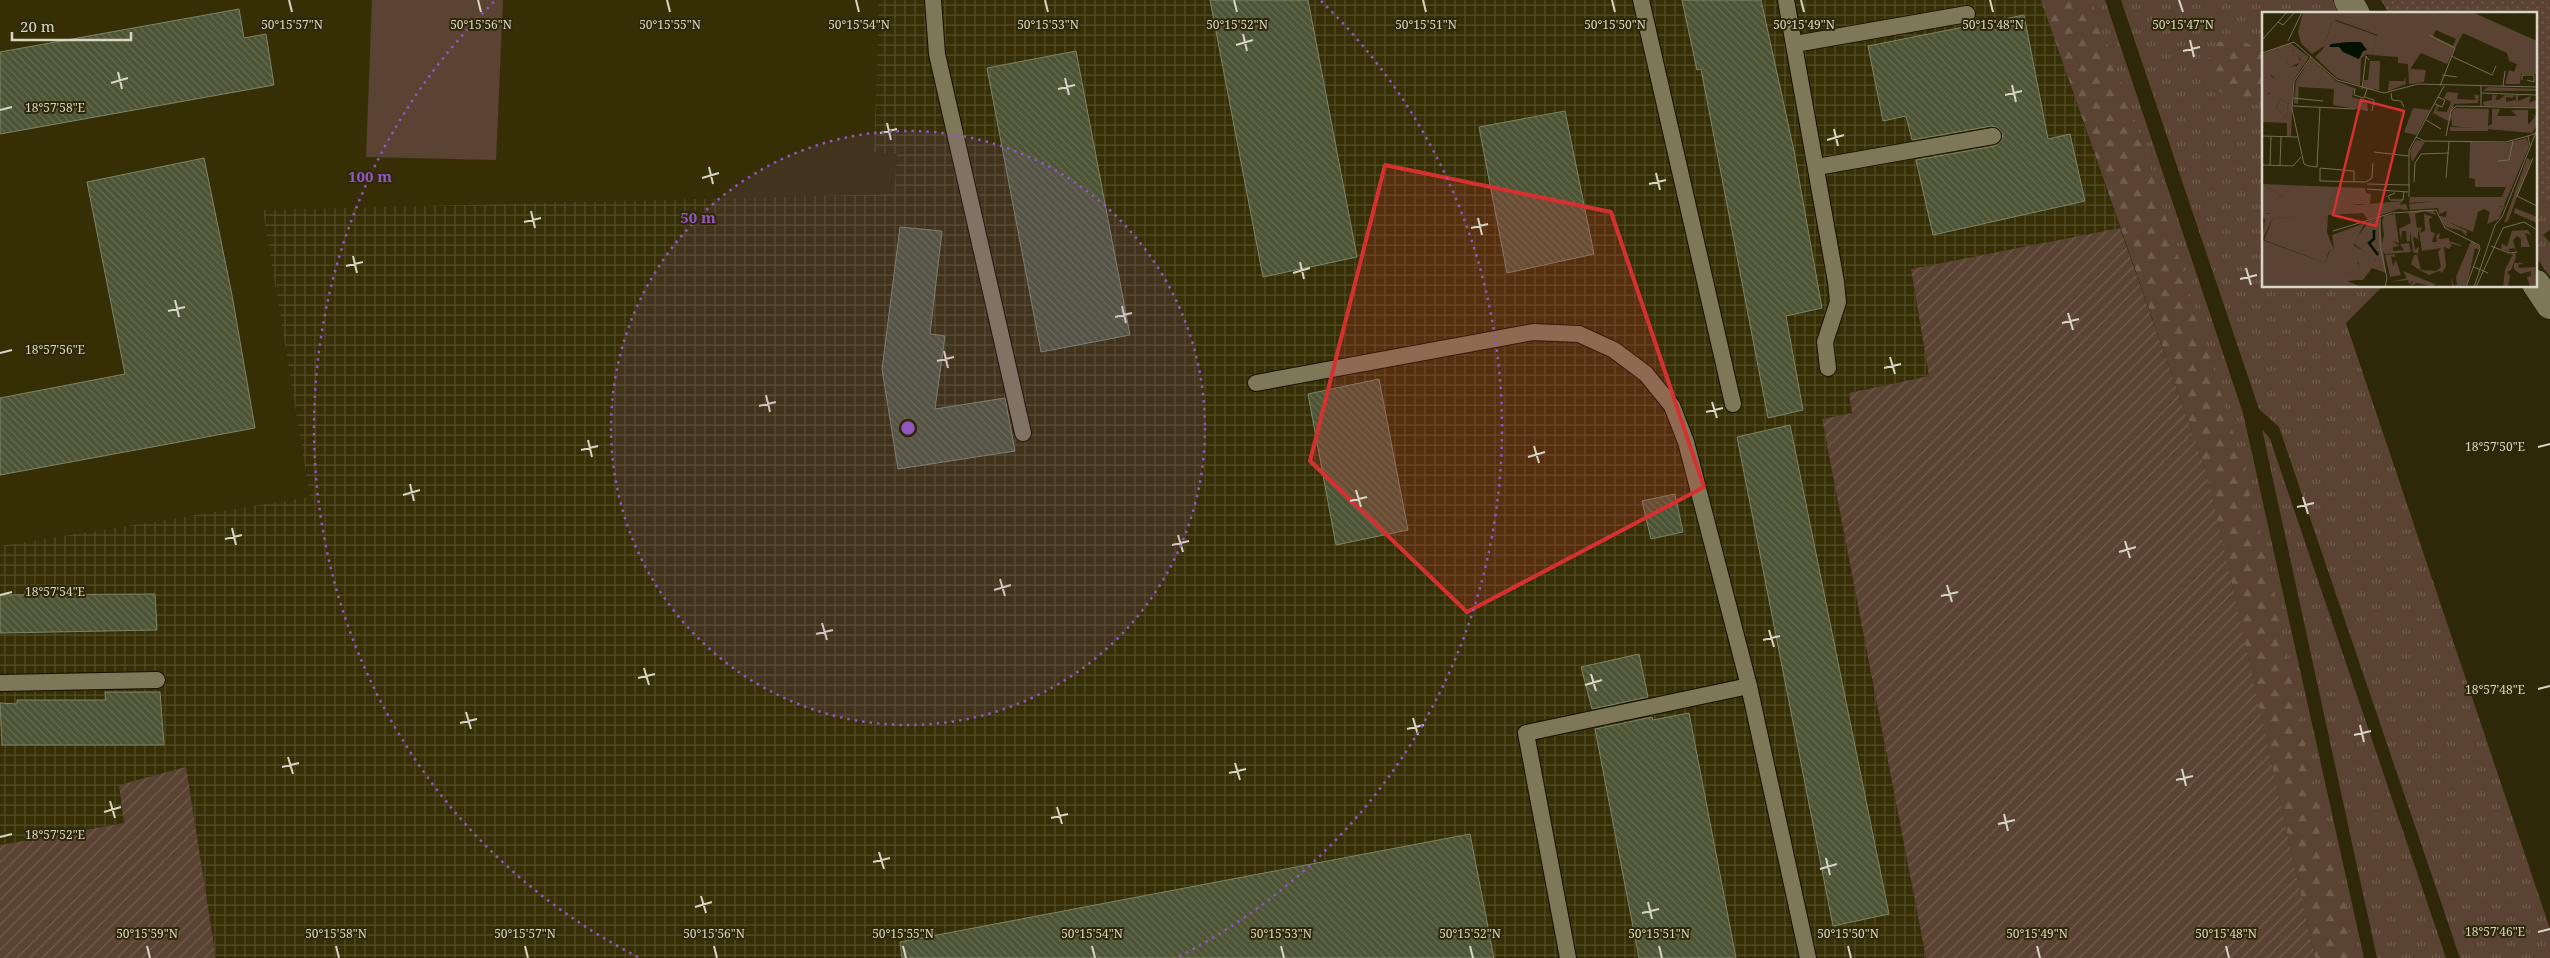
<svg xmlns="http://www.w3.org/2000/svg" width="2550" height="958" viewBox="0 0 2550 958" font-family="'Noto Serif',serif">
<defs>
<pattern id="industrial-grid" width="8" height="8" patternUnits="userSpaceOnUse" patternTransform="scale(1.25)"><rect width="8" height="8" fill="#362f06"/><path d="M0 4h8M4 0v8" fill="none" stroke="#524c29"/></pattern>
<pattern id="grass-tufts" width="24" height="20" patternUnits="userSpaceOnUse" patternTransform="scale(1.25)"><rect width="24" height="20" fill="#5a4332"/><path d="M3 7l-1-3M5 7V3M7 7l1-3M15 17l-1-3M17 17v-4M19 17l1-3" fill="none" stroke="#715d4e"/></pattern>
<pattern id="forest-firs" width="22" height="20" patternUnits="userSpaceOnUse" patternTransform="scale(1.25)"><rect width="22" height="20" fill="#5a4332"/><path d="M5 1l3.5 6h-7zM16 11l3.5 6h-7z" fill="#715d4e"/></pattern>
<pattern id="park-dots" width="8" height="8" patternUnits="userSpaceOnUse" patternTransform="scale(1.25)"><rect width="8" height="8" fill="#5a4332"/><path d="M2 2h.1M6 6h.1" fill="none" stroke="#715d4e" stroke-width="1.8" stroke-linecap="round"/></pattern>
<pattern id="garden-furrows" width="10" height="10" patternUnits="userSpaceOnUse" patternTransform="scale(1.25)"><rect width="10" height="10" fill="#5a4332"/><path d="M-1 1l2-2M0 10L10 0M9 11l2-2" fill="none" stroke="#715d4e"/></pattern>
<pattern id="building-back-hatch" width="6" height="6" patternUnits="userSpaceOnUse" patternTransform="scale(1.25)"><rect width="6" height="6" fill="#4d5435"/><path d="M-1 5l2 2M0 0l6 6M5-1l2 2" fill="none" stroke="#666c51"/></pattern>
</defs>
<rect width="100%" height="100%" fill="#2e2808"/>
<path fill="#362f06" d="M0 0H879L874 152 897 153 894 194 264 210 310 497 0 546Z"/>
<path fill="url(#industrial-grid)" d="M879 0H2041L2120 228 1911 269 1929 376 1849 393 1852 413 1822 419 1926 958H216L185 767 124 823 0 845V546L310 497 263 210 894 194 897 154 874 152Z"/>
<g fill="url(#grass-tufts)">
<path d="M2041 0H2105L2243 413 2364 958H2315L2208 477Z"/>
<path d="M2121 0H2336L2343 14H2264V286H2383L2346 323 2550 929V958H2460L2279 427 2259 409Z"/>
<path d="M2536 198 2550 204V230L2543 235 2550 242V277L2536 257Z"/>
<path d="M2262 429 2270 439 2446 958H2377Z"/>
</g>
<g fill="url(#forest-firs)">
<path d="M2041 0H2091L2143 143 2239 452 2270 576 2310 771 2343 894 2354 958H2315L2208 477Z"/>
<path d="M2237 40 2264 50V105C2247 103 2220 98 2211 82 2208 77 2207 68 2206 63L2218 42Z"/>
</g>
<path fill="url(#park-dots)" d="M2381 0H2550V204L2536 198V14H2389Z"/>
<g fill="url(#garden-furrows)">
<path d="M2120 228 2208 477 2315 958H1926L1822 419 1852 413 1849 393 1929 376 1911 269Z"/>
<path d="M186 767 216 958H0V845L124 823 119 785Z"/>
</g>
<path fill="#5a4332" d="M372 0H503L496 160 366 157Z"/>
<g fill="url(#building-back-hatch)" stroke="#7d8565">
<path d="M1210 0H1308L1357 257 1263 277Z"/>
<path d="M1682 0H1761L1794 151 1822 308 1786 316 1803 410 1768 418 1701 69 1697 70Z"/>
<path d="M239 9 244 38 266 34 274 85 0 134V52Z"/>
<path d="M2024 15 2048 139 2070 134 2085 201 1933 235 1916 160 1995 146 2002 140 2003 134 1997 127 1991 126 1912 140 1906 116 1883 121 1868 46Z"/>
<path d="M1076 51 1130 335 1041 352 987 68Z"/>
<path d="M1565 111 1594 254 1507 273 1479 127Z"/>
<path d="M204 158 232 295 255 428 0 475V398L125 374 87 182Z"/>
<path d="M900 227 942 231 930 334 945 336 935 409 1005 398 1015 451 898 469 882 369Z"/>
<path d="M1379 379 1408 530 1336 545 1308 394Z"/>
<path d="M1790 425 1889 914 1833 926 1737 437Z"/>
<path d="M1675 494 1683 532 1651 539 1642 501Z"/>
<path d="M155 594 157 630 0 633V595Z"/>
<path d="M1639 654 1648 697 1592 709 1581 667Z"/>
<path d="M105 692H160L164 745H2L0 703 17 704V700H106Z"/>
<path d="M1689 713 1736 958H1639L1595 729 1652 717 1653 720Z"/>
<path d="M1470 834 1494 958H902L900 942Z"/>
</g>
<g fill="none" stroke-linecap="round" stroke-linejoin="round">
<g stroke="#151000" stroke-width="18">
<g id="lane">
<path d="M933 0 937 54 1023 433"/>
<path d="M1641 0 1733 404"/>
<path d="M1786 0 1836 282 1838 302 1825 342 1828 368"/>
<path d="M1795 44 1967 14"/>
<path d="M1817 167 1993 136"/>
<path d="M1256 383 1533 332 1579 334 1614 350 1646 374 1672 406 1686 442 1749 686 1808 958"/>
<path d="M0 683 157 680"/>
<path d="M1568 958 1526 733 1749 686"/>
</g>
</g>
<g stroke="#151000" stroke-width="29">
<g id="street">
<path d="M2348 0 2356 14"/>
<path d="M2536 284 2550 305"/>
</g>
</g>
<use href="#lane" stroke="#7f7858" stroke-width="16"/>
<use href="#street" stroke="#7f7858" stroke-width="28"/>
</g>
<path fill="#d63130" fill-opacity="0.2" stroke="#d63130" stroke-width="4" stroke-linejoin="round" d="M1385 165 1611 212 1704 487 1467 612 1310 461Z"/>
<path fill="none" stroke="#d9d5c4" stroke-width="2" d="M289 0 292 12M478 0 481 12M667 0 670 12M856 0 859 12M1045 0 1048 12M1234 0 1237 12M1423 0 1426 12M1612 0 1615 12M1801 0 1804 12M1990 0 1993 12M2179 0 2183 12M1243 34 1247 51M2190 40 2194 57M1236 45 1253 40M2183 51 2200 47M118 72 122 89M1065 78 1069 95M111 83 128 78M2012 85 2016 102M1058 89 1075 85M2005 95 2022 91M0 110 12 107M887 123 891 140M1834 129 1838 146M880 133 897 129M1827 140 1844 135M709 167 713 184M1656 173 1660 190M702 178 719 173M1649 184 1666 180M531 211 535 228M1478 218 1482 235M524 222 541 218M1471 228 1488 224M353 256 357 273M1300 262 1304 279M346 266 363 262M2246 268 2251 285M1293 273 1310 268M2240 279 2257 275M175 300 179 317M1122 306 1126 323M168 311 185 307M2068 313 2073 330M1115 317 1132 313M2062 323 2079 319M944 351 948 368M0 353 12 350M1890 357 1895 374M937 361 954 357M1884 368 1901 364M766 395 770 412M1712 402 1717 418M759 406 776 402M1706 412 1723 408M588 440 592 457M1534 446 1539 463M2538 447 2550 444M581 450 598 446M1528 457 1545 452M410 484 414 501M1356 490 1361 507M403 495 420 490M2303 497 2308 514M1350 501 1367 497M2297 507 2314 503M232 528 236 545M1178 535 1183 552M225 539 242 535M2125 541 2130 558M1172 545 1189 541M2119 552 2136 547M1000 579 1005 596M1947 585 1952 602M994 590 1011 585M0 595 12 592M1941 596 1958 592M822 623 827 640M1769 630 1774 647M816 634 833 630M1763 640 1780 636M644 668 649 685M1591 674 1596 691M638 678 655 674M1585 685 1602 680M2538 689 2550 686M466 712 471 729M1413 718 1418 735M460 723 477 719M2360 725 2364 742M1407 729 1424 725M2354 735 2371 731M288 757 293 774M1235 763 1240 780M282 767 299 763M2182 769 2186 786M1229 773 1246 769M2176 780 2193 776M110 801 115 818M1057 807 1062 824M104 812 121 807M2004 814 2008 831M1051 818 1068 814M1998 824 2015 820M0 837 12 834M879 852 884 869M1826 858 1830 875M873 862 890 858M1820 869 1837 864M701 896 706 913M1648 902 1652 919M695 907 712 902M1642 913 1659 909M2538 932 2550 929M147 946 150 958M336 946 339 958M525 946 528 958M714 946 717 958M903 946 906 958M1092 946 1095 958M1281 946 1284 958M1470 946 1473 958M1659 946 1662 958M1848 946 1851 958M2037 946 2040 958M2226 946 2229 958"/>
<circle cx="908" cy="428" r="297" fill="#9256c0" fill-opacity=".12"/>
<g fill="none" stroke="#9256c0" stroke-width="2.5" stroke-dasharray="2.5 5">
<circle cx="908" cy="428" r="297"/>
<path d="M638 957A594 594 0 0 1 495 1M1321 1A594 594 0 0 1 1178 957"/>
</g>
<g transform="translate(2262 12)">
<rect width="275" height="275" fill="#2e2808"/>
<path d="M41 0H210L275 29 274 62H259L258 72H243L247 58 252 60 255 52 247 49 245 41 201 21 185 52 159 41 148 57 164 58 162 70 147 72 146 52 136 51V45L110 43 116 23 74 8 70 10 62 34 50 42 39 31 36 20ZM174 18 194 27 191 34 171 24ZM32 37 39 50 28 55 25 51ZM49 46 52 48 37 69 36 92 32 91 34 69ZM8 63 13 67 9 74 10 80 4 82 0 80V66ZM143 65 144 72 126 79 127 69H142ZM185 80 196 81 195 87 214 88 212 83H217L216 91 192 92 188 110 171 101 167 108 175 93 177 95 174 99 185 100 189 90 182 86ZM230 83H235L233 88H237L243 83H252L251 86 244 85V90L254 88 253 83 264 84H256V89L269 84 267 91 274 88V95L222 94 221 90 230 88ZM19 87 26 92 24 107 14 95ZM194 96 227 97 226 114 230 112V97H238L235 104H255L249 98H266V113L273 105 270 103 275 104V113L270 121 190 114 189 100ZM265 126 267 135 243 191 238 190 243 191 242 195 238 194 228 200 222 197 216 200 211 220 184 209 205 219 204 224 200 219 184 215 177 204 184 205 185 199 177 202 176 196 148 198 147 192 174 189 147 191 148 185H240L244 175H213V167L207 166 208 130 244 131ZM154 128 163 130 150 150 148 139ZM265 146 269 148 246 209 242 211ZM19 185 96 193 141 189 145 185 137 193 144 192 146 198 136 197 106 208 101 201 11 206 0 228 3 208 0 202H8L13 188ZM161 198H171L174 203 162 199 153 202 155 216 160 215 158 221 163 219 162 202 171 205 167 207 169 220 173 221 170 230H175L174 223 178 221 177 227 187 226V229L199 233 201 230 199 234 186 231 190 233 187 237 182 235 184 254 180 261 177 259 167 263 156 257 149 252 152 243H155L159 258 174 259 179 255 176 240 179 236 160 239 157 220 158 216 156 220V224H155L156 225 157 230 155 226 151 225 153 238 157 234 156 242 151 240 148 218V229L145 230 144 219H140L139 228 137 217 149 211 146 200ZM133 202 137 231 130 229 138 234 131 235V239L142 238 138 232 147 231 149 240 123 242 119 236 122 223 120 209 122 204ZM266 218 269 223 263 221 268 235H259V227L255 224 251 228 254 239 252 236 247 237 248 240H253H248L239 237 240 231 245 235 250 219ZM209 229 216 233 217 238 213 236 205 273 190 275 189 265 192 274 195 273 194 265ZM253 241 254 245 249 258 245 260 248 264 246 275H241L243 258 250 244 252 245 249 242ZM133 242V245L129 244 131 254 134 248 139 263 128 265 123 243ZM81 255a8 8 0 1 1 16 0a8 8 0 1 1-16 0ZM252 251H263L256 253 257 256 273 255 275 275H268L265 265 269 264V259L258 262 252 257ZM141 259 173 272 172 275 155 271 148 274 151 269 147 272 146 268 129 270 145 266Z" fill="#5a4332" fill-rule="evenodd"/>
<path d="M28 31 47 45 31 69 29 124H25V111L0 110V80L8 82 7 71 13 67 10 63 0 66V42ZM31 37 39 48 35 54 28 55 25 50 30 46ZM19 87 26 92 24 107 14 95ZM226 75 275 77V79H221ZM151 96 168 98 154 123 142 120ZM264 126 263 142 246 183 240 185ZM0 172 24 186 96 193 135 192 97 195 56 194 18 185 13 191 18 195 72 197 0 202ZM229 194 242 195 237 207 225 212ZM103 211 91 233 111 244 114 250 96 268 85 269 100 275H0V228L63 251 68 239 72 238 70 223ZM89 247 97 251V256L94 261 84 262 82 256Z" fill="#5a4332" fill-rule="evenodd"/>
<path d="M71 8 116 24 110 43 104 42 99 47 98 74 75 66 53 45 61 37ZM117 206 124 261 110 256 101 268H96L114 248 91 231 107 209Z" fill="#5a4332"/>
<path d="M52 48 74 69 92 76 90 85 105 89 106 99 71 93 72 77 36 75 37 68ZM108 49H118L117 78 101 76 102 68H106ZM188 115 226 116V119H188ZM0 172 103 176 104 181 109 182 108 192H46L24 186ZM253 196 275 205V211L252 201ZM66 202 65 220 72 238 67 239 63 251 2 228 11 206Z" fill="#5a4332"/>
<path d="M199 209a7 7 0 1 1 14 0a7 7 0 1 1-14 0Z" fill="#5a4332"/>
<path d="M86 30H99L105 38 101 39 97 47 81 40 77 35H67L69 32Z" fill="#031101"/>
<path fill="none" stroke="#031101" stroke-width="2.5" d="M112 218V227L107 231 116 243"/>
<path fill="none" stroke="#726d53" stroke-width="1" d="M16 10 21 13 33 0M167 23 193 36 178 74M0 28 25 0M26 29 40 0M0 41 32 30 75 68 122 81 156 72 275 75M189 44 230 63 234 54M49 45 32 69 30 97 42 152 47 154 55 155 58 95M180 63 195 65M260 68V63H272V70L265 68M241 74 243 59M93 76 92 83 102 86 105 77M100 77 104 44 107 48M129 81 130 88 139 89 142 95M219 81 275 83M103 85 112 88 110 99M31 86 61 89M173 92 180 95 183 88 176 85M31 94 93 97M219 95V74M164 108 179 117M0 124 36 125M184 124 189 99 194 94 275 96M154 125 162 129 244 130 266 124M268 134 266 124 274 121M112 140 147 144M271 146 255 184 275 194M236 149 247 148 251 129M0 153 31 154 39 145M8 153 9 124M18 153 19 125M58 156V169L104 170 110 166 111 151M58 156 92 159V169M184 166 187 130M152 170 153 151 159 142 187 141M105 172 147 173M105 177 146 180M133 181 126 184 128 188H141L142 180M147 185V138L182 74M118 204V234L125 266 123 275M71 219 130 201 174 198 183 216 217 233 218 237 204 275M229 234 247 241 255 240M212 255 226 261M212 275 233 213 240 205 275 118M214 275 241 216 262 210 275 218"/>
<path fill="#d63130" fill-opacity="0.15" stroke="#d63130" stroke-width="2.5" d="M99 88 142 99 114 214 71 203Z"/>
<rect width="275" height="275" fill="none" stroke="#d9d5c4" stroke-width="2.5"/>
</g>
<g font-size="12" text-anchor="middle" fill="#d9d5c4" stroke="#2e2808" stroke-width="4" stroke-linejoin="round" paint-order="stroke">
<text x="292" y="29">50°15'57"N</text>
<text x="481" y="29">50°15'56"N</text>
<text x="670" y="29">50°15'55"N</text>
<text x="859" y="29">50°15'54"N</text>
<text x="1048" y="29">50°15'53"N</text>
<text x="1237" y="29">50°15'52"N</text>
<text x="1426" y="29">50°15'51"N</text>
<text x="1615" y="29">50°15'50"N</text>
<text x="1804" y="29">50°15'49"N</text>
<text x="1993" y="29">50°15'48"N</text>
<text x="2183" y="29">50°15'47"N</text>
<text x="55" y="112">18°57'58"E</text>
<text x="55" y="354">18°57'56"E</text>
<text x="2495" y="451">18°57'50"E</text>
<text x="55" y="596">18°57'54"E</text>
<text x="2495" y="694">18°57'48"E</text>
<text x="55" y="839">18°57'52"E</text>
<text x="2495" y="936">18°57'46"E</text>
<text x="147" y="938">50°15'59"N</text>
<text x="336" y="938">50°15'58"N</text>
<text x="525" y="938">50°15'57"N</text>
<text x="714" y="938">50°15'56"N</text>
<text x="903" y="938">50°15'55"N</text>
<text x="1092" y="938">50°15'54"N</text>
<text x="1281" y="938">50°15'53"N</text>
<text x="1470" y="938">50°15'52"N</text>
<text x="1659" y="938">50°15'51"N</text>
<text x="1848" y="938">50°15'50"N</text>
<text x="2037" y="938">50°15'49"N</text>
<text x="2226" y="938">50°15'48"N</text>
</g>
<circle cx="908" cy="428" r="8" fill="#9256c0" stroke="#2e2808" stroke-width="2.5"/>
<g font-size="15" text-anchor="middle" font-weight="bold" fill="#9256c0" stroke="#2e2808" stroke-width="4" stroke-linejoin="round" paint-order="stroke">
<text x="370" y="182">100 m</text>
<text x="698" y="223">50 m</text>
</g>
<path d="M12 32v8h119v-8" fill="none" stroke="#d9d5c4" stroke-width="2.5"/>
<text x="20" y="32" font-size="15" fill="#d9d5c4" stroke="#2e2808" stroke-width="4" paint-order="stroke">20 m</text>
</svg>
